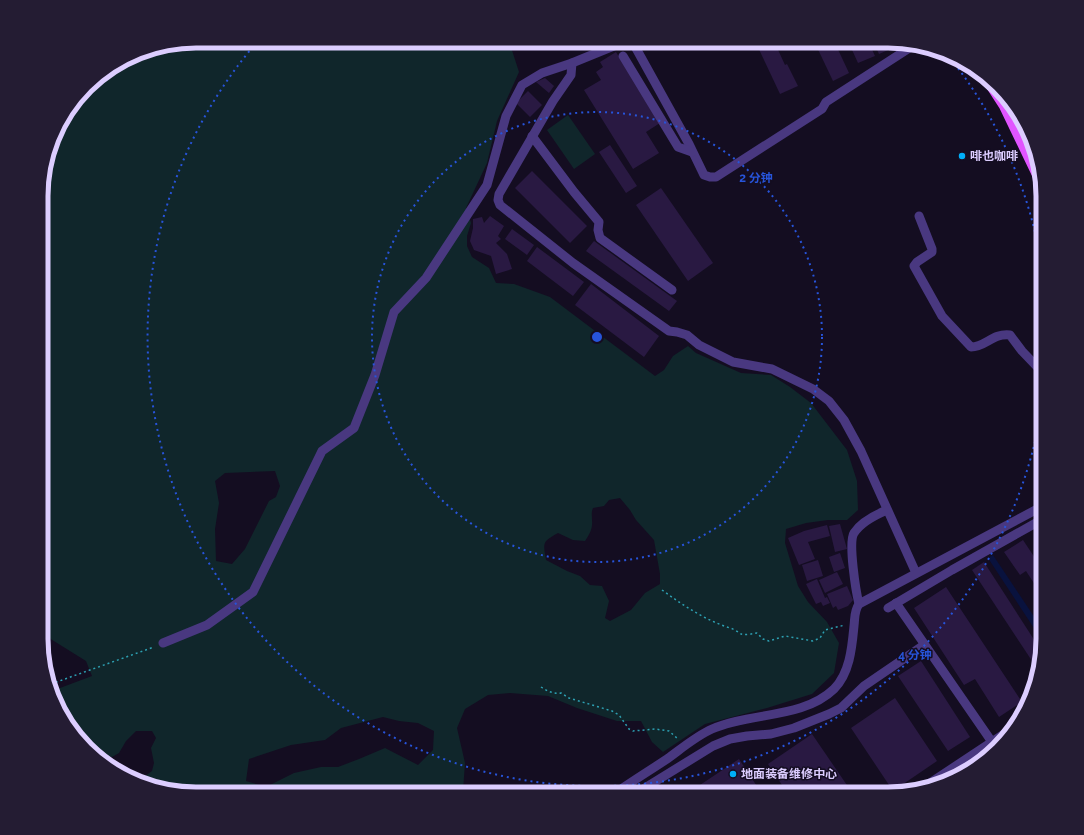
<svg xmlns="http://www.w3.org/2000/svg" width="1084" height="835" viewBox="0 0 1084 835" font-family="Raleway,'Noto Sans SC',sans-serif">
<rect width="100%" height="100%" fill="#140d21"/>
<g fill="#10262b" fill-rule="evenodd">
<path d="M196 41H509L519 72 497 121 487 163 466 208 471 223 467 236V246L472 257 489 268 496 283 514 284 550 297 655 376 664 370 673 356 688 346 696 353 741 373 771 375 790 387 811 403 847 450 857 481 858 510 847 520H828L806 523 786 529 785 543 798 586 808 602 827 622 839 643 834 673 812 694 767 708 705 724 663 752 652 742 641 721H617L577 708 548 696 510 693 488 695 465 709 457 728 465 763 463 791 446 794H186L181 793 170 786 166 789 137 782 152 771 154 763 151 748 156 738 152 731H136L126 741 119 753 112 757 90 750 57 708 52 691 92 676 86 661 41 633 42 175 62 119 94 79 146 49ZM275 471 280 486 276 497 269 501 245 549 232 564 216 561 215 529 219 503 215 481 225 473ZM620 498 630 510 636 520 654 540 660 574V584L645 593 631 610 610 621 605 618 609 601 602 586 590 585 580 576 567 571 546 560C543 542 542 542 558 533L573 540 585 541C589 535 593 529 592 520 592 515 591 513 593 508L604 506 609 500ZM383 717 399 721 418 723 434 731 433 750 418 765 385 748 359 759 338 767H321L294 773 266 787 246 781 249 759 291 745 325 740 341 728Z"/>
<path d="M568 115 595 154 574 169 547 130Z"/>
</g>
<path fill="#09123e" d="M993 555 1043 630V642L988 558Z"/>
<g fill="#291942">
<path d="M755 41H774L785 65 787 64 798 86 780 94Z"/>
<path d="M789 41H809L792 49Z"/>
<path d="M814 41H834L849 73 833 81Z"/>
<path d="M848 41H868L875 56 858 63Z"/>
<path d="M873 41H893L895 47 879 54Z"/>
<path d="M616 52 660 123 646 132 659 153 633 169 584 90 601 80 596 72 603 67 600 62Z"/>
<path d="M545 78 554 86 549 93 536 82Z"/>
<path d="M528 91 542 105 530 117 516 103Z"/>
<path d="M610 145 637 186 626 193 599 152Z"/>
<path d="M532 171 587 226 570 243 515 188Z"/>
<path d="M661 188 713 263 688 281 636 205Z"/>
<path d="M490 216 504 226 498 236 501 239 496 243 507 254 512 269 496 274 491 256 474 250 470 241 473 228V219L482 217 484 223Z"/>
<path d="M512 229 534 245 527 255 505 239Z"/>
<path d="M594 241 677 301 669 311 586 251Z"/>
<path d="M537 247 584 282 573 296 527 261Z"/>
<path d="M591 284 659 336 644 357 575 305Z"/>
<path d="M840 524 847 549 835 552 829 526Z"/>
<path d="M827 525 830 536 808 542 815 559 799 565 788 538 804 531Z"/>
<path d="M1023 540 1043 570V597L1026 571 1020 575 1004 552Z"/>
<path d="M840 553 845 568 834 572 829 557Z"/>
<path d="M818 560 823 576 807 581 802 565Z"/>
<path d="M984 562 1042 652 1038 670 972 570Z"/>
<path d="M837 572 843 584 825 593 819 580Z"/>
<path d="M817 579 825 598 827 597 830 603 823 606 821 602 816 604 806 584Z"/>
<path d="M847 586 853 600 848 606 838 610 836 606 833 608 827 594Z"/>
<path d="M946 587 1022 702 999 717 975 679 964 685 914 608Z"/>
<path d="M921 661 970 737 948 751 898 676Z"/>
<path d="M895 698 937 761 893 791 851 728Z"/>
<path d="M812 734 853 794H788L768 764Z"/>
<path d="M739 759 762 794H698L694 789Z"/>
</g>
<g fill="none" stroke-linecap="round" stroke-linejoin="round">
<g stroke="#2da0b2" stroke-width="1.5" stroke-dasharray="2 3" stroke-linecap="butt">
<path d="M662 590C684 606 705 620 730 628 734 629 738 632 741 634 746 635 752 634 757 633L763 639 769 641 785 636 813 641 820 638 825 630 845 625"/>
<path d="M51 684 154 647"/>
<path d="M541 687C547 691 553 694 561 693L569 698 612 711 619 715 629 729 633 731 655 729 669 731 678 739"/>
</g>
<g stroke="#493880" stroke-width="9">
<path d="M632 41 689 144 704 175 710 177H716L822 109 826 102 914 45"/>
<path d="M623 56 678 147 692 152"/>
<path d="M572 63 571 75 553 101 499 194 498 200 500 205 573 263 669 331 677 332 687 335 699 345 733 362 772 369 813 389 829 401 844 420 861 451 916 573"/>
<path d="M532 136 574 192 599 222 598 230 600 238 672 290"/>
<path d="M919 216 932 249V252L917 262 914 266 942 316 971 347C986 347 992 333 1010 335L1022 351 1043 373"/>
<path d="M896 603 992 742"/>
<path d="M859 604C856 592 848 542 854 533 861 522 875 515 887 510"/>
<path d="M888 608 952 570 1043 519"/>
<path d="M163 643 207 625 253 592 322 451 354 428 375 375 394 312 426 278 487 185 506 116 522 85 542 73 572 63 626 41"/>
<path d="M927 785 1013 728"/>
<path d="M614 794C631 782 649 771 667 759 681 749 696 736 712 729 750 712 803 719 834 689 850 673 852 647 854 626 855 618 854 611 859 604L1043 506"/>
<path d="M635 794 713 746 730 739 747 736 771 734 794 728 829 714 841 708 864 686 924 645"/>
</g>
<path stroke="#e154ff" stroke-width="10" d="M984 75 1004 106 1040 181"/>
</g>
<g fill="none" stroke="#2754da" stroke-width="2" stroke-dasharray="2 4">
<circle cx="597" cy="337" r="225"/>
<path d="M1043 400A450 450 0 1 1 257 42M947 54A450 450 0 0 1 1043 274"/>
</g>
<g fill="#00aef8" stroke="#140d21" stroke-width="1.5">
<circle cx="962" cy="156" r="4"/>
<circle cx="733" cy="774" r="4"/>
</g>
<g text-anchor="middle" stroke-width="3" stroke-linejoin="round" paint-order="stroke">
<g font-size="12" font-weight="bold" fill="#dccdff" stroke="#140d21" text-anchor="start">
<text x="970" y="160">啡也咖啡</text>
<text x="741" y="778">地面装备维修中心</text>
</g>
</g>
<path d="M0 0H1084V835H0ZM196 48H888A148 148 0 0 1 1036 196V639A148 148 0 0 1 888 787H196A148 148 0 0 1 48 639V196A148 148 0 0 1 196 48Z" fill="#241c33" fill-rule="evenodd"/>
<path fill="none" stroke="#dccdff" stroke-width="5" d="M196 48H888A148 148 0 0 1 1036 196V639A148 148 0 0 1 888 787H196A148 148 0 0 1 48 639V196A148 148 0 0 1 196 48Z"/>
<circle cx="597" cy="337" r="6" fill="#2754da" stroke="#140d21" stroke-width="2"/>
<g font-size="12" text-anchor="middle" font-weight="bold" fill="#2754da" stroke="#140d21" stroke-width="3" stroke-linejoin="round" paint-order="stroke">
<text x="756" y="182">2 分钟</text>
<text x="915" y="659">4 分钟</text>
</g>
</svg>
